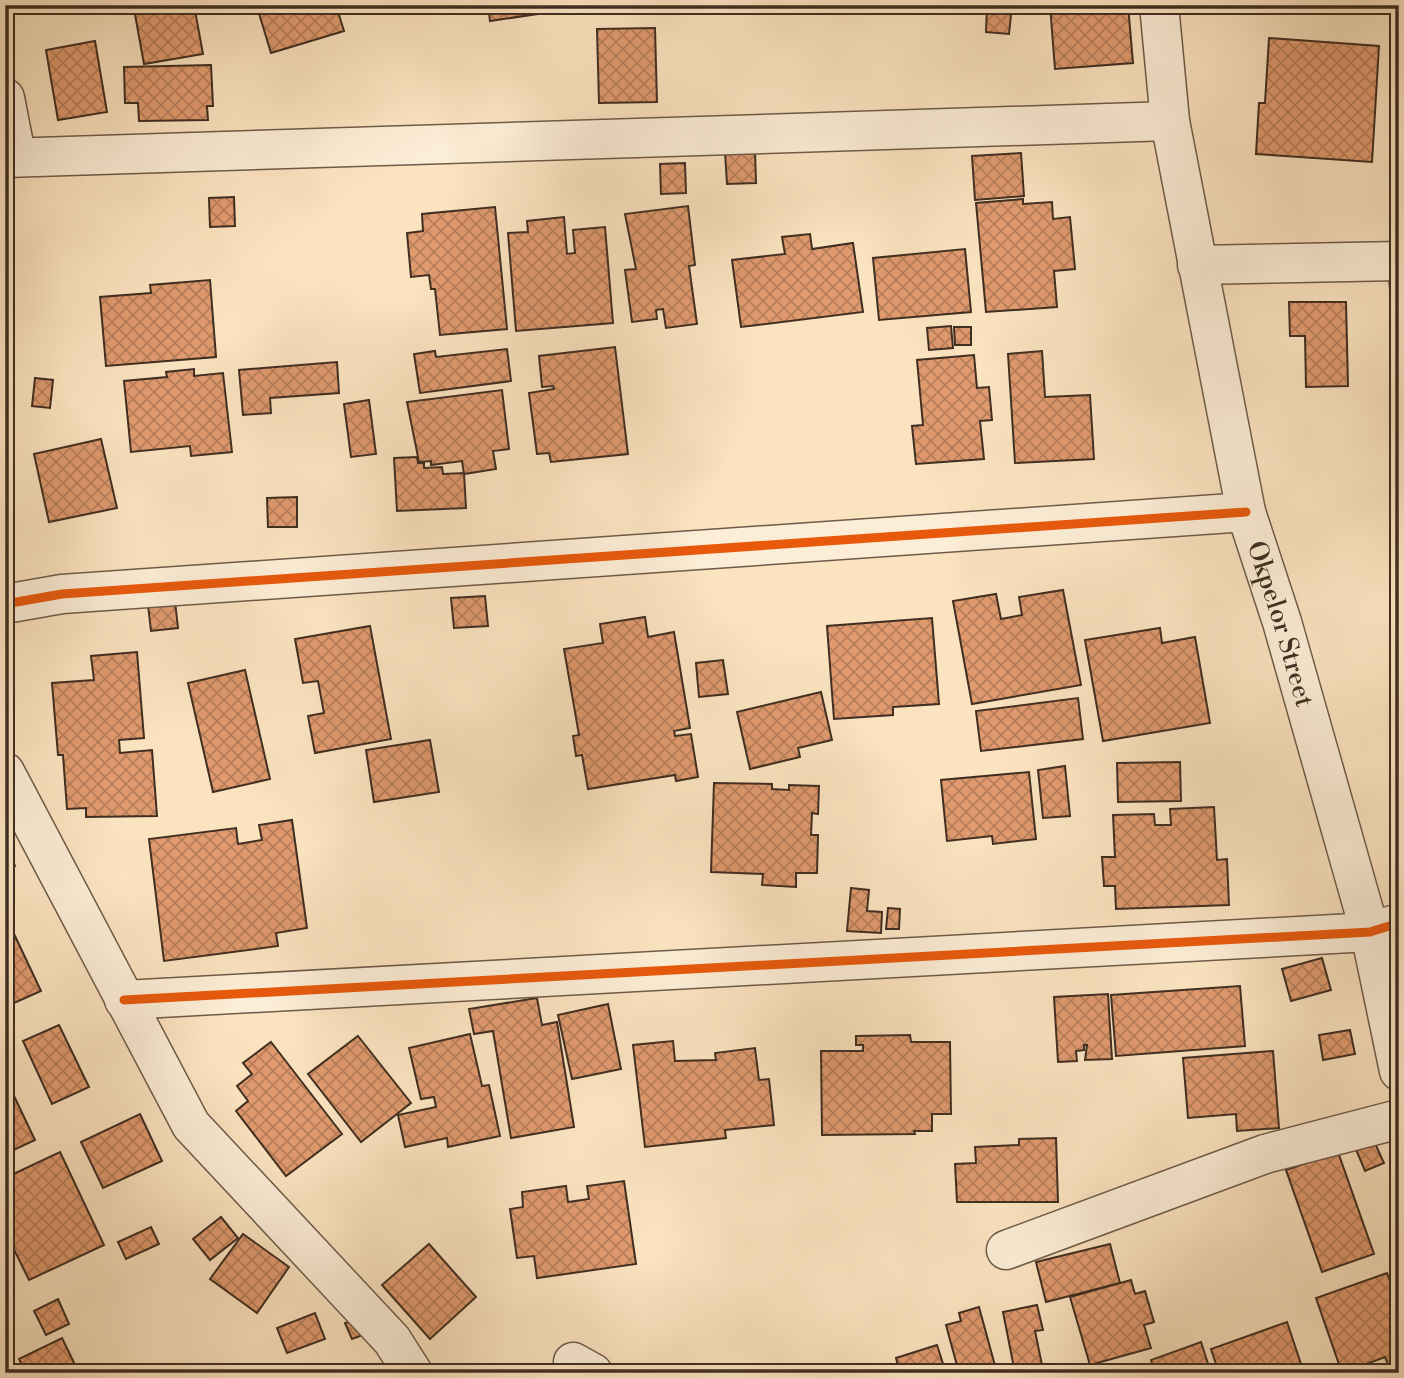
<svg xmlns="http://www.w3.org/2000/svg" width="1404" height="1378" viewBox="0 0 1404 1378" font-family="'Libre Bodoni',serif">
<defs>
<pattern id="building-cross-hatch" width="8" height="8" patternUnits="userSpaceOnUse" patternTransform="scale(1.75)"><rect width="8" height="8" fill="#e09a6e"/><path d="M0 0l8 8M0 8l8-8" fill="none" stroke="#b77e5a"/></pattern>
</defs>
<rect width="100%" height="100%" fill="#fbe3c0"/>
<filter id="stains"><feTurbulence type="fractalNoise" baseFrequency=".00286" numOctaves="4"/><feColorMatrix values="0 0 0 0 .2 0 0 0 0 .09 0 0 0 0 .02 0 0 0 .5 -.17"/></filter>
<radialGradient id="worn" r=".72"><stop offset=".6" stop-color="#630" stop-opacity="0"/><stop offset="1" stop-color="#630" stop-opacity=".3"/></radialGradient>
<g fill="url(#building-cross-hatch)" stroke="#3f2e21" stroke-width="2">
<path d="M153 5H194L203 54 144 64 134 9Z"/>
<path d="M263 5H336L344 31 271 53 257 7Z"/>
<path d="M488 5H586V7L490 21Z"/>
<path d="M987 5H1012L1009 34 986 32Z"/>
<path d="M1050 5H1128L1133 63 1055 69Z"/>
<path d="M655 28 657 102 599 103 597 29Z"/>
<path d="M1269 38 1379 46 1372 162 1256 154 1259 103H1265Z"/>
<path d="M95 41 107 112 58 120 46 50Z"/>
<path d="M211 65 213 106H207L208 120 139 121 138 103H125L124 67Z"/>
<path d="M755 151 756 183 727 184 725 152Z"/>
<path d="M1021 153 1024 196 975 200 972 156Z"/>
<path d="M685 163 686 193 661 194 660 164Z"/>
<path d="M234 197 235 226 210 227 209 198Z"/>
<path d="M1023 199V204L1052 202 1053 219 1070 217 1075 269 1054 271 1057 307 986 312 976 203Z"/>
<path d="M688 206 695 265 689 266 697 324 666 328 663 309 656 310 657 319 632 322 625 270 636 269 625 214Z"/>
<path d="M495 207 507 329 440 335 435 289H431L429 275 411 277 407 233 423 231 422 214Z"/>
<path d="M564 217 567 254 575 253 573 230 605 227 613 323 516 331 508 233 528 232 527 221Z"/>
<path d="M810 234 812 249 853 243 863 312 741 327 732 260 785 254 782 237Z"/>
<path d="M965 249 971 312 879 320 873 258Z"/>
<path d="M1399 277V300L1391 301 1389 278Z"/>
<path d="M210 280 216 357 106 366 100 297 151 293 150 285Z"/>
<path d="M1289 302H1346L1348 386 1306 387 1305 336H1290Z"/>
<path d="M951 326 953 348 929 350 927 328Z"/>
<path d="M954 327H971V345H955Z"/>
<path d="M615 347 628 454 551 462 549 453 537 454 529 393 554 389 553 386 542 387 539 356Z"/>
<path d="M507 349 511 381 420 393 414 354 435 351 436 357Z"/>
<path d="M1042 351 1045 397 1090 395 1094 459 1015 463 1008 354Z"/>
<path d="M974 355 977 388 989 387 992 420 980 421 984 459 916 464 912 426 923 425 917 360Z"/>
<path d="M337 362 339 393 270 398 271 413 243 415 239 370Z"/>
<path d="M194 369V376L223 373 232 452 191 456 190 446 131 452 124 381 167 377 166 372Z"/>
<path d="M35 378 53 380 50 408 32 406Z"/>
<path d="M502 390 509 449 493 451 496 469 464 474 462 461 431 465V461L419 462 407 402Z"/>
<path d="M369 400 376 454 351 457 344 404Z"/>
<path d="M101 439 117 508 49 522 34 454Z"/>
<path d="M417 457 418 463H424V468L442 467 443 474 464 473 466 508 397 511 394 458Z"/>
<path d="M297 497V527H268L267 498Z"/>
<path d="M1063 590 1081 685 972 704 953 601 996 594 1001 619 1022 615 1019 597Z"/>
<path d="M485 596 488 626 454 628 451 598Z"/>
<path d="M175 601 178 628 151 631 148 605Z"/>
<path d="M645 617 648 637 674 632 690 728 674 731 675 736 691 734 698 777 676 781 675 775 588 789 582 755 576 756 573 736 579 735 564 649 603 643 600 624Z"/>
<path d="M932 618 939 704 893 707V715L834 719 827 626Z"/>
<path d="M370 626 391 739 315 753 308 716 324 713 318 681 303 683 295 639Z"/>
<path d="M1160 628 1162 643 1195 637 1210 723 1103 741 1085 640Z"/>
<path d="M137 652 144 738 119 740 120 753 152 750 157 816 86 817V808L67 809 63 755H58L52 683 94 680 91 656Z"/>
<path d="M723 660 728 694 699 697 696 663Z"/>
<path d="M245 670 270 779 213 792 188 683Z"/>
<path d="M821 692 832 740 798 748 800 757 750 769 737 712Z"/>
<path d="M1078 698 1083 739 981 751 976 711Z"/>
<path d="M430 740 439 792 374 802 366 750Z"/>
<path d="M1180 762 1181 801 1118 802 1117 763Z"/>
<path d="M1065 766 1070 816 1043 818 1038 770Z"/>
<path d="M1029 772 1036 839 993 844 992 836 947 841 941 780Z"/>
<path d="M714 783 772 784V789L789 790V785L819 786 818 814 812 813 811 835H818L817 873H796V887L762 885 763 874 711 872Z"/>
<path d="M1214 807 1217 860 1227 859 1229 905 1116 909 1115 886H1104L1102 857H1115L1113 815 1154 814 1155 825H1171L1170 809Z"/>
<path d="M292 820 307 928 276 933 278 946 164 961 149 839 236 828 238 844 262 840 259 825Z"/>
<path d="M5 845 15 866 5 870Z"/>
<path d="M851 888 869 890 867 911 882 912 881 933 847 931Z"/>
<path d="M888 908 900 909 899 929H886Z"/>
<path d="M7 919 41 991 5 1007V920Z"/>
<path d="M1322 958 1331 990 1291 1001 1282 969Z"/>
<path d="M1240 986 1245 1046 1116 1056 1111 995Z"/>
<path d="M1108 994 1112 1059 1085 1060 1087 1045H1084V1050L1076 1051 1077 1061 1058 1062 1054 997Z"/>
<path d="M537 998 542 1025 557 1022 574 1127 511 1138 493 1031 474 1034 469 1009Z"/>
<path d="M608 1004 621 1069 572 1079 558 1015Z"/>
<path d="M59 1025 89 1087 52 1104 23 1041Z"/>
<path d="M1350 1030 1355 1054 1323 1060 1319 1035Z"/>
<path d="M470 1034 482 1086 489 1085 500 1136 448 1147 447 1138 405 1147 398 1115 436 1107 434 1097 421 1099 409 1048Z"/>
<path d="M910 1035 911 1042H950L951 1114H932V1131H914L915 1134 822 1135 821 1051H863V1045H856V1036Z"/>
<path d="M358 1036 411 1103 361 1142 308 1074Z"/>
<path d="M673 1041 675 1061 716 1060 715 1053 755 1048 759 1080 769 1079 774 1125 725 1130 726 1138 645 1147 633 1045Z"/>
<path d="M271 1042 342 1134 286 1176 236 1111 248 1101 237 1086 252 1074 243 1063Z"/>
<path d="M1273 1051 1279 1128 1237 1131 1236 1114 1188 1118 1183 1058Z"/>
<path d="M5 1077 35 1140 5 1154Z"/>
<path d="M140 1114 162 1161 103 1188 81 1142Z"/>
<path d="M1056 1138 1058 1202H957L955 1164 976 1163 975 1147 1019 1145V1139Z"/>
<path d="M1373 1139 1384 1163 1365 1171 1355 1147Z"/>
<path d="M60 1152 104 1245 29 1280 5 1231V1178Z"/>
<path d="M1338 1152 1374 1254 1322 1272 1286 1170Z"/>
<path d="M624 1181 636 1264 537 1278 534 1256 517 1258 510 1209 523 1207 522 1192 566 1186 568 1202 589 1199 587 1186Z"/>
<path d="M221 1217 238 1238 210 1260 193 1239Z"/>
<path d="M151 1227 159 1244 126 1259 118 1242Z"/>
<path d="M243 1234 289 1267 257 1313 210 1279Z"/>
<path d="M429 1244 476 1297 430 1339 382 1285Z"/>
<path d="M1110 1244 1120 1283 1046 1302 1036 1262Z"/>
<path d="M1387 1273 1399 1306V1373H1391L1385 1357 1342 1373 1316 1298Z"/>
<path d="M1131 1280 1135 1294 1145 1291 1154 1322 1144 1325 1151 1348 1090 1365 1070 1297Z"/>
<path d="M58 1299 69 1324 46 1335 34 1311Z"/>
<path d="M1037 1305 1043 1330 1035 1331 1043 1370 1066 1365 1067 1373H1015L1003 1312Z"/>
<path d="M979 1307 997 1373H959L946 1325 961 1321 959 1313Z"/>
<path d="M315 1313 325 1339 287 1353 277 1328Z"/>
<path d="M364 1317 371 1332 352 1339 345 1323Z"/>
<path d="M1287 1322 1304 1373H1219L1211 1349Z"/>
<path d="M62 1338 79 1373H26L19 1359Z"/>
<path d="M1201 1342 1211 1373H1155L1151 1360Z"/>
<path d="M937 1345 946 1373H900L896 1358Z"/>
<path d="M5 1350 16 1373H5Z"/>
</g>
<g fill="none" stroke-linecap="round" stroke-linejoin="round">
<g stroke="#6e5b49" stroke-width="41">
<g id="minor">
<path id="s1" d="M1159 5 1170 121 1246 512 1282 622 1370 932 1399 1071"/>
<path d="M5 98 16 155"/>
<path d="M5 158 1170 121"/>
<path d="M1197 265 1399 261"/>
<path d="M5 604 62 594 1246 512"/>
<path d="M5 772 191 1125 392 1340 413 1373"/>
<path d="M124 1000 1370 932 1399 923"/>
<path d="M1006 1250 1265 1154 1399 1119"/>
<path d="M573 1362 593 1373"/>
</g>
</g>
<use href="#minor" stroke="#fcedd6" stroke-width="38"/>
<g stroke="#fcedd6" stroke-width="13">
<g id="cycleway">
<path d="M5 604 62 594 1246 512"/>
<path d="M124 1000 1370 932 1399 923"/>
</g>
</g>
<use href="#cycleway" stroke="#e8590c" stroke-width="9"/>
</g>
<g text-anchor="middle" stroke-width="5" stroke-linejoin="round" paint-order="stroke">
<g font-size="26" fill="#3f2e21" stroke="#fcedd6">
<text dy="9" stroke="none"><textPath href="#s1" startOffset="632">Okpelor Street</textPath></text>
</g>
</g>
<rect width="1404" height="1378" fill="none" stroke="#fbe3c0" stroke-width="28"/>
<rect x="7" y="7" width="1390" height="1364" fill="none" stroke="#3f2e21" stroke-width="3.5"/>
<rect x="14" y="14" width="1376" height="1350" fill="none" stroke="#3f2e21" stroke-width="2"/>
<rect width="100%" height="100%" filter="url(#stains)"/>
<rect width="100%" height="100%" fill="url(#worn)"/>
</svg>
